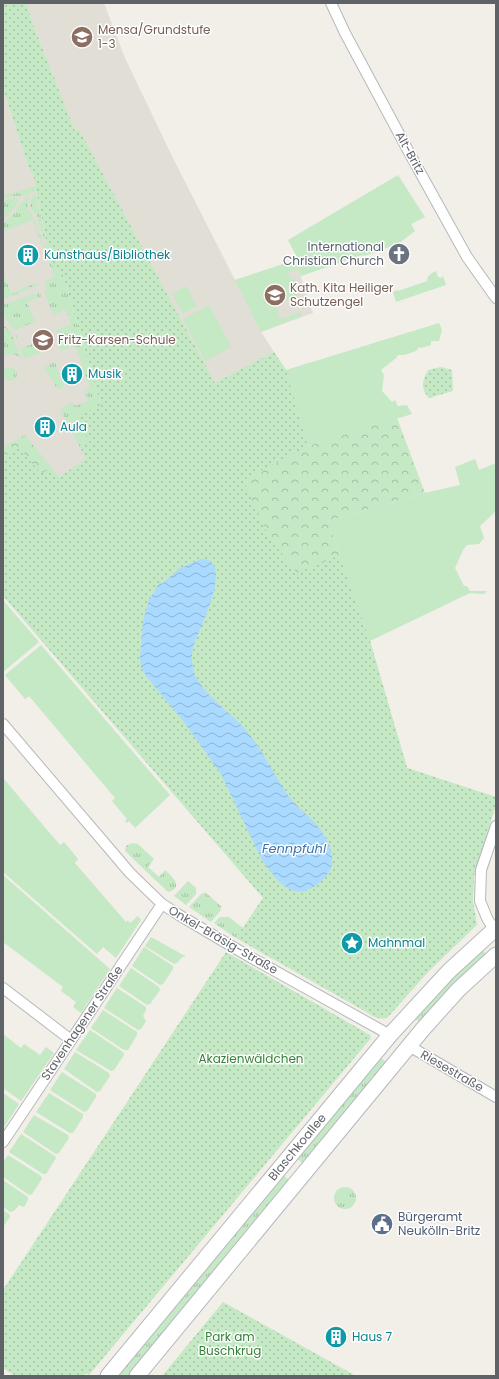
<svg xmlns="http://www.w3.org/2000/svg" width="499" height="1379" viewBox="0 0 499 1379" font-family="Poppins,sans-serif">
<defs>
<pattern id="grass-tufts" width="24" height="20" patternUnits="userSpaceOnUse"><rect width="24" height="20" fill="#c5e8c5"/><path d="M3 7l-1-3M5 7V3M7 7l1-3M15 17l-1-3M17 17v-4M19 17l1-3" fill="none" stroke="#a3c0a4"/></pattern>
<pattern id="forest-crowns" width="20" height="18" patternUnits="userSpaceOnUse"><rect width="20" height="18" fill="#c5e8c5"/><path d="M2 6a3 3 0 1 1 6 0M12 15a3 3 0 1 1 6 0" fill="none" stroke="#a3c0a4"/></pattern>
<pattern id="park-dots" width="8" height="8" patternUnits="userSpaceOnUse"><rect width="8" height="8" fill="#c5e8c5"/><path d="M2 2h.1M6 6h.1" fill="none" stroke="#a3c0a4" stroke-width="1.8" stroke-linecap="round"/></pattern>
<pattern id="water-waves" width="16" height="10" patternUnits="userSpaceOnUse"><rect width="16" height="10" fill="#aadaff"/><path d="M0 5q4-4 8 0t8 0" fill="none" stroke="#8eb4d2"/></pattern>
</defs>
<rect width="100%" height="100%" fill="#f1efe8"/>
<g fill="#e1ded6">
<path d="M27 3H104L125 58 171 154 235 280 293 261 298 268 313 313 261 332 274 352 215 383 81 133 79 129 75 131 31 19Z"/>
<path d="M3 89 30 171 33 174 51 264 101 405 87 459 59 477 3 457Z"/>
</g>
<g fill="url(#grass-tufts)">
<path d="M35 186 36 191 22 196H15L3 198V196Z"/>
<path d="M36 194 51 264 63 275 101 405 90 442 80 447 60 410 72 402 75 406 88 401 85 391 90 388 75 346 61 351 59 346 62 345 57 330 71 324 66 310 53 315 44 290 47 289 44 281 54 277 43 246 46 244 36 215 31 209 30 204 33 195Z"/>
<path d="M30 196 27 208 35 220 43 243 42 244 33 220 3 231V224L16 211 22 202 24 201V199Z"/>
<path d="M10 199 17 198 19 200 14 209 3 219V201Z"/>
<path d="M3 272 11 293 37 283 38 286 3 299Z"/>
<path d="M40 292 41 297 27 302 35 322 14 330 4 315 3 305Z"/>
<path d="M15 334H16L21 348 44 340 48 350 24 359Z"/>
<path d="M3 339H4L16 355 11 354 3 355Z"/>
<path d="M55 362 64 386 58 390 44 367Z"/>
<circle cx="10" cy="374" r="7"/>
<path d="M132 843 138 844 154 859 148 867 159 877 165 870C173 877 184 888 168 892L125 851 126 846Z"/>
<path d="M188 881 196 888V894L186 905 174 896Z"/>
<path d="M205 892 222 907 220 909 221 910 211 922 189 907 202 893 203 894Z"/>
<path d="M220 917H229L243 928 236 938 214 923Z"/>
<path d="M481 948 487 955 421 1023 414 1018Z"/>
<path d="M380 1057 387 1063 304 1164 296 1158Z"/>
<path d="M283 1175 290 1181 129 1376H116Z"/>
<circle cx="345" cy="1198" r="11"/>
</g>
<g fill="url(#forest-crowns)">
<path d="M3 325 11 332 21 358 16 355 4 339H3Z"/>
<path d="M274 352 286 370 308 446 397 418 425 493 328 521 370 641 407 768 491 796 445 924 194 394Z"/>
<path d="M25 435 59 477 3 521V447Z"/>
</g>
<g fill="url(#park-dots)">
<path d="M3 3H27L31 19 75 131 79 129 81 133 215 383 274 352 286 370 308 446 243 480 269 537 297 573 340 555 370 641 407 768 496 797V805L474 875 473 901 477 925 429 971 388 1017C383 1019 380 1019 375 1017L236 938 263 898 3 596V457L20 448 41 474 50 467 59 477 86 459 80 447 90 442 76 417 101 405 63 275 51 264 33 174 30 171 3 89Z"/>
<path d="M441 367 452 370 453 391 429 398C420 389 422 380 428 370Z"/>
<path d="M226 952 370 1035 371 1038 89 1375 86 1373 83 1376H15L3 1368V1290Z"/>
<path d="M223 1302 356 1376H162Z"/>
</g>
<g fill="#c5e8c5">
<path d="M398 175 425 217 411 224 415 231 398 244 364 256 363 255 301 276 298 269 288 272 291 279 294 278 299 295 275 303 280 319 300 312 302 316 261 332 235 280 298 259 288 240Z"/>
<path d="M436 271 438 277 441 278 443 276 446 285 396 302 393 292 397 290 398 291 427 281C427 276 431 273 436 271Z"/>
<path d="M186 286 197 306 183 314 172 294Z"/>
<path d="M209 305 231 347 205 361 183 319Z"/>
<path d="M10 307 17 327 13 328 6 308Z"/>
<path d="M439 323 442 330 439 341H431V345L421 348 419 347 416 351 404 355H398L396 358 381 370 384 375 382 391 392 402 395 400 398 406 407 405 412 414 308 446 286 370Z"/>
<path d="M475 459 479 470 496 463V513L495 512 480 526 484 538 479 544 467 545 463 550 455 568 464 586H467L470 591H487L484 594 470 593 370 641 328 521 425 493 460 485 455 467Z"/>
<path d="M3 600 39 642 3 672Z"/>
<path d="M41 645 170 795 135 828 129 821 127 823 125 821 127 819 112 801 115 798 29 696 25 699 5 675Z"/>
<path d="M3 778 60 845 64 842 78 859 75 863 126 922 128 920 130 923 138 916 141 920 116 958 103 947 97 954 3 872Z"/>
<path d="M3 875 110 969 81 1013 73 1007 76 1002 61 991 63 987 3 942Z"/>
<path d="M151 937 185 956V957H182L177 963 174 964 145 946Z"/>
<path d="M144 947 173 966V969L163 984 160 985 132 966Z"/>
<path d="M131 968 159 987 160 990 150 1004 147 1005 119 986Z"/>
<path d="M117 988 146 1007V1010L143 1016 146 1021 141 1029 138 1030 104 1008Z"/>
<path d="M103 1010 137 1032V1035L128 1050H124L91 1028Z"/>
<path d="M90 1030 123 1052 124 1055 114 1070 111 1071 76 1050Z"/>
<path d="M3 1034 21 1048 24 1044 40 1055 46 1047 54 1053 21 1101 3 1088Z"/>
<path d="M75 1052 109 1073 110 1076 100 1091 97 1092 64 1069Z"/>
<path d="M62 1072 96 1094V1097L87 1111 84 1112 50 1090Z"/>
<path d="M3 1093 19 1104 3 1129Z"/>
<path d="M49 1093 83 1114V1117L73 1133H70L36 1112Z"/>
<path d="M34 1115 68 1135 69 1138 59 1153 56 1154 23 1132Z"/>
<path d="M21 1134 55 1156 56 1158 46 1174H43L9 1152Z"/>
<path d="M8 1155 41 1176 42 1179 32 1194 29 1195 3 1177V1162Z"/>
<path d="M3 1180 28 1197V1200L24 1207 19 1205 14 1211 10 1212 3 1207Z"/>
<path d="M3 1210 9 1214 10 1217 3 1227Z"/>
</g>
<path fill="url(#water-waves)" d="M201 559C237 559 197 632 193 648 191 657 192 666 195 675 204 695 229 711 244 728 262 748 272 772 287 794 301 813 319 820 329 845 331 851 333 858 332 865 328 879 307 897 292 890 278 884 269 870 261 858L221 774 184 722 146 676 141 667 140 657 143 621 149 600 160 582 162 584 180 568Z"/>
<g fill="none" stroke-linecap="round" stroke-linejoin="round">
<g stroke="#b5b8bc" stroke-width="12">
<g id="street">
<path d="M331 3 345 33 411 156 467 257 496 298"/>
<path d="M3 724 113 853 130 873 162 904 179 915 250 957 390 1035"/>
<path d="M494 930 487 918 480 901 481 870 496 826"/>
<path d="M3 988 71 1040"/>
<path d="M409 1046 496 1097"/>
<path d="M3 1142 162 904"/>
</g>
</g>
<g stroke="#b6babf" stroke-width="17">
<g id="secondary">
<path id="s1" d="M108 1376 390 1035 449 971 496 928"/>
<path d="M137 1376 423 1029 458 990 496 955"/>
</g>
</g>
<use href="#street" stroke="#fff" stroke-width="10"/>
<use href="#secondary" stroke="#fff" stroke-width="15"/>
</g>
<defs>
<g id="school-disc" transform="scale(1.15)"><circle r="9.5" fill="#8d6e63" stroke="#fff"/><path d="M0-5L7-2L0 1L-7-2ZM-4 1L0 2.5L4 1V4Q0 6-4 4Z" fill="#fff"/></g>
<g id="church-disc" transform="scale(1.15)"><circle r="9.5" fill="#6b7280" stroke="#fff"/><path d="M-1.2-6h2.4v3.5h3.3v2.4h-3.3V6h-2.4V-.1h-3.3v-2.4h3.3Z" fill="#fff"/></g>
<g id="building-disc" transform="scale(1.15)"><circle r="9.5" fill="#0f9aa8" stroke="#fff"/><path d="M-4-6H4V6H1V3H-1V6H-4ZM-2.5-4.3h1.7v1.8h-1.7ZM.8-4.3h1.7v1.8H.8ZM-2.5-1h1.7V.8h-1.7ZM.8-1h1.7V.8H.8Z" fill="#fff"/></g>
<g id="sight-disc" transform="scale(1.15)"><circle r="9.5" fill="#0f9aa8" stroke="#fff"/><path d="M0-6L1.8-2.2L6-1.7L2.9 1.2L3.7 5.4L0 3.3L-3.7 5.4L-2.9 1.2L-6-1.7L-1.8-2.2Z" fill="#fff"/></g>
<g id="civic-disc" transform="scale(1.15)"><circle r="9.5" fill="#5c6f8a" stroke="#fff"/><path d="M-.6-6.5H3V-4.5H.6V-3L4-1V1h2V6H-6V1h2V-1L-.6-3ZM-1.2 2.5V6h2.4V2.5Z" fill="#fff"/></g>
</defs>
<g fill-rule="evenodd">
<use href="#school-disc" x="82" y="37"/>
<use href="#church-disc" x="399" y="254"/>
<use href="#building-disc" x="28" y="255"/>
<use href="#school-disc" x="275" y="295"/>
<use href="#school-disc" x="43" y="340"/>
<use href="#building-disc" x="72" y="374"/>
<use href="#building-disc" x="45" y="427"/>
<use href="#sight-disc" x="352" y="943"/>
<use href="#civic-disc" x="382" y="1224"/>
<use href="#building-disc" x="336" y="1337"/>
</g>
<g text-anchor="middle" stroke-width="3" stroke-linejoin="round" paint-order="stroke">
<g font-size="12" fill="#785e54" stroke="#fff" text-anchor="start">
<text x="98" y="34">Mensa/Grundstufe<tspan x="98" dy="14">1-3</tspan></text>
<text x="290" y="292">Kath. Kita Heiliger<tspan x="290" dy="14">Schutzengel</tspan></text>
<text x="58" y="344">Fritz-Karsen-Schule</text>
</g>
<g font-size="12" fill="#5f6368" stroke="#fff">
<text transform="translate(410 153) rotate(61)" y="4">Alt-Britz</text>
<text transform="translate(223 940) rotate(30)" y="4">Onkel-Bräsig-Straße</text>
<text transform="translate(82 1023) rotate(-56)" y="4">Stavenhagener Straße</text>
<text transform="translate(452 1071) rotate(30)" y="4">Riesestraße</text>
<text dy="4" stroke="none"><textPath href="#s1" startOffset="297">Blaschkoallee</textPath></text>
</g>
<g font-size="12" fill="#5b616d" stroke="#fff" text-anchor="end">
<text x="384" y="251">International<tspan x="384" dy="14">Christian Church</tspan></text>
</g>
<g font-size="12" fill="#0d838f" stroke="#fff" text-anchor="start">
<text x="44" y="259">Kunsthaus/Bibliothek</text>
<text x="88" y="378">Musik</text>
<text x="60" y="431">Aula</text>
<text x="368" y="947">Mahnmal</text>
<text x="352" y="1341">Haus 7</text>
</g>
<g font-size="12" fill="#348238" stroke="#fff">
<text x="251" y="1063">Akazienwäldchen</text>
<text x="230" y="1341">Park am<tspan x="230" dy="14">Buschkrug</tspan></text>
</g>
<g font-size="12" fill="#4e5e75" stroke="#fff" text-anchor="start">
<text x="398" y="1221">Bürgeramt<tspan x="398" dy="14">Neukölln-Britz</tspan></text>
</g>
<g font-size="13" font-style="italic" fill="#4174aa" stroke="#fff">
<text x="294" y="853">Fennpfuhl</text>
</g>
</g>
<rect width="499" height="1379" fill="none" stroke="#5f6368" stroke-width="8"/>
</svg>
